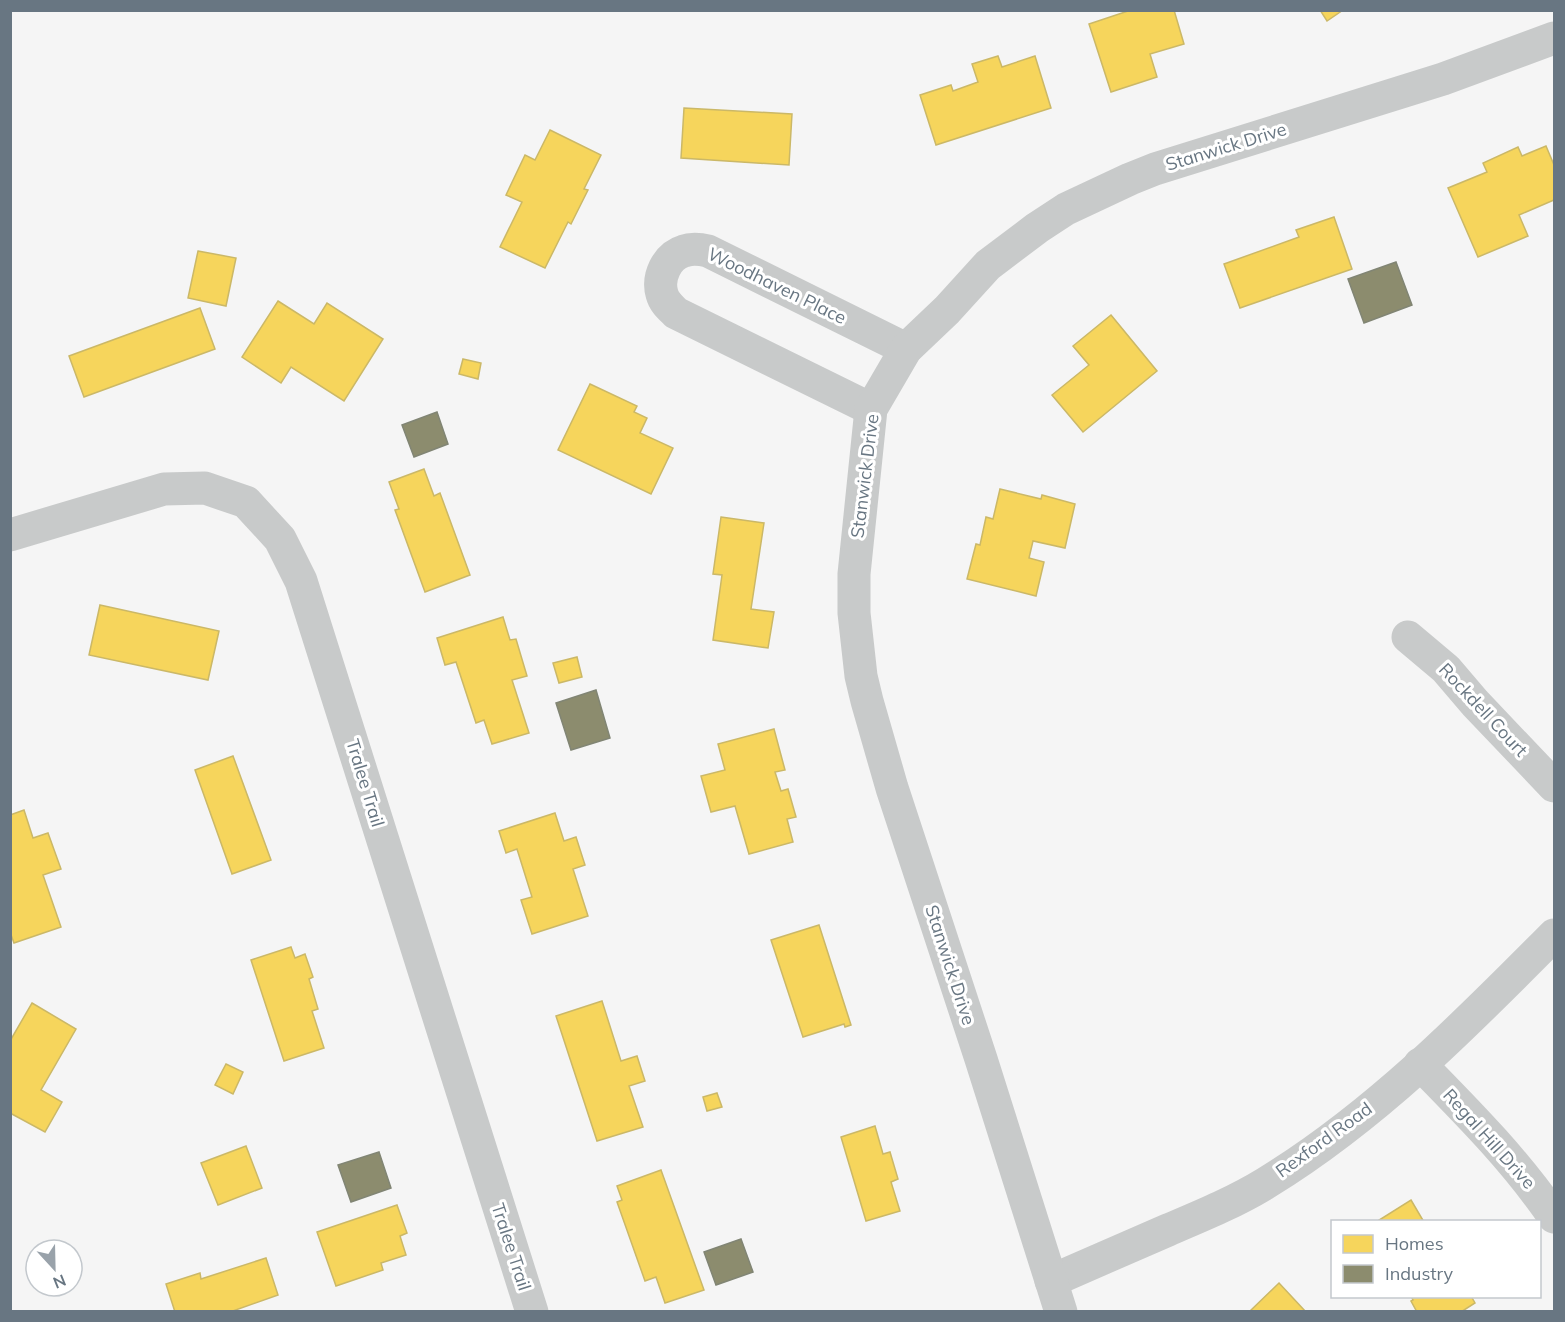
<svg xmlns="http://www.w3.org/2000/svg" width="1565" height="1322" viewBox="0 0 1565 1322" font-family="Mulish,sans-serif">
<rect width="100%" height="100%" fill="#f5f5f5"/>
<g fill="#f6d55c" stroke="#cbb867" stroke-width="1.5">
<path d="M1131 10H1174L1184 44 1150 54 1157 77 1111 92 1089 24Z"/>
<path d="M1320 10H1343L1327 21Z"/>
<path d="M998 56 1002 67 1035 56 1051 108 936 145 920 95 951 85 953 91 978 82 972 64Z"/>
<path d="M684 108 792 114 789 165 681 158Z"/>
<path d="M550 130 601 155 584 189 588 190 571 224 568 222 545 268 500 247 522 202 506 195 525 155 535 160Z"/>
<path d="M1546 146 1554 165V200L1519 215 1528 236 1478 257 1448 188 1487 172 1483 163 1518 147 1522 156Z"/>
<path d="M1334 217 1352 269 1240 308 1224 264 1299 237 1296 230Z"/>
<path d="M198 251 236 258 226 306 188 298Z"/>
<path d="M278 301 314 324 327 303 383 339 344 401 291 367 281 383 242 357Z"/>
<path d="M200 308 215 349 84 397 69 356Z"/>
<path d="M1111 315 1157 371 1083 432 1052 395 1089 365 1073 346Z"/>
<path d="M463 359 481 363 478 379 459 374Z"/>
<path d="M590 384 637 406 634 412 647 418 640 433 673 448 651 494 558 450Z"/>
<path d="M424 469 434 496 440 493 470 575 425 592 395 510 399 509 389 482Z"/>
<path d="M1000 489 1041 499 1042 495 1075 504 1065 548 1033 541 1029 558 1044 562 1036 596 967 579 976 544 980 545 986 517 993 519Z"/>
<path d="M721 517 764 523 751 609 774 612 768 648 713 640 722 575 713 574Z"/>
<path d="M100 605 219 631 208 680 89 655Z"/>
<path d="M503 617 510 640 516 639 527 676 512 680 529 733 492 744 484 720 476 723 456 662 445 665 437 638Z"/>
<path d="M577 657 582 677 559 683 553 663Z"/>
<path d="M774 729 785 770 775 772 781 791 788 789 796 817 787 819 793 842 749 854 735 806 711 812 701 776 725 770 718 744Z"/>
<path d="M233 756 271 860 232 874 195 770Z"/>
<path d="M24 810 33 838 48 833 61 869 43 875 61 927 14 943 10 932V815Z"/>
<path d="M555 813 564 841 576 837 585 865 573 869 588 916 532 934 521 900 532 897 517 849 506 853 499 831Z"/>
<path d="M819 925 851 1025 845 1027 844 1024 803 1037 771 940Z"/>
<path d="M291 947 295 958 305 954 313 977 309 979 318 1009 312 1011 324 1048 284 1061 251 960Z"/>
<path d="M602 1001 621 1061 637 1056 645 1081 629 1086 643 1127 597 1141 556 1016Z"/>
<path d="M32 1003 76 1029 41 1090 62 1102 45 1132 10 1113V1041Z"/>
<path d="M226 1064 243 1072 233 1094 215 1085Z"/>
<path d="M717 1093 722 1107 707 1111 703 1097Z"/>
<path d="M875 1126 883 1154 890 1152 898 1179 891 1182 900 1211 866 1221 841 1137Z"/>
<path d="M246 1146 262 1188 218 1205 201 1163Z"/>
<path d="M661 1170 704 1290 665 1303 656 1277 645 1281 617 1202 622 1200 617 1186Z"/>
<path d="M1411 1200 1424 1222H1376Z"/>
<path d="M397 1205 407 1233 400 1236 406 1255 381 1263 383 1270 336 1286 317 1232Z"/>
<path d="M266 1258 278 1295 230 1312H175L166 1284 200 1273 201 1279Z"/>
<path d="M1279 1283 1306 1312H1249Z"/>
<path d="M1411 1296H1471L1475 1303 1461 1312H1417L1411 1301 1413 1300Z"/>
</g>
<g fill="#8c8c6e" stroke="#818574" stroke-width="1.5">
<path d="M1396 262 1412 305 1364 323 1348 279Z"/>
<path d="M437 412 448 444 414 457 402 425Z"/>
<path d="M596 690 610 738 571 750 556 703Z"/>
<path d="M379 1152 391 1188 351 1202 338 1165Z"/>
<path d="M741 1239 753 1272 716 1285 704 1252Z"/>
</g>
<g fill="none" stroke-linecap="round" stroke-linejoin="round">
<g stroke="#c8caca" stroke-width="33">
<path d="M871 409 676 313C670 307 664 302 662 294 657 277 667 256 684 251 692 248 700 249 708 251L906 349"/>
<path d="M10 535 164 489 205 488 246 502 280 539 301 581 532 1312"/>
<path d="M1408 637 1446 669 1475 703 1554 786"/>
<path d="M1420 1064C1468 1113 1515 1160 1554 1217"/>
<path d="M1051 1281C1090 1264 1129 1247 1168 1230 1201 1216 1235 1202 1266 1183 1374 1117 1465 1025 1554 935"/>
<path d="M1061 1312 981 1059 892 788 867 701 861 676 854 613V574L871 409 906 349 947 310 988 265 1037 228 1066 209 1130 179 1155 169 1443 79 1554 38"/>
</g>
</g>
<g text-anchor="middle" stroke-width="6" stroke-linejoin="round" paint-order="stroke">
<g font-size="18" fill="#687682" stroke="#fff">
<text transform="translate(1226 147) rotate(-17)" y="6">Stanwick Drive</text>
<text transform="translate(777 286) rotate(26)" y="6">Woodhaven Place</text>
<text transform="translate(865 476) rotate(-83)" y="6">Stanwick Drive</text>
<text transform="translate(1483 710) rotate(47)" y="6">Rockdell Court</text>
<text transform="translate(365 783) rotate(73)" y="6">Tralee Trail</text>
<text transform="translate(950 965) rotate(72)" y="6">Stanwick Drive</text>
<text transform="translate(1489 1139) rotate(48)" y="6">Regal Hill Drive</text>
<text transform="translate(1324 1140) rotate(-36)" y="6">Rexford Road</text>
<text transform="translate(511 1247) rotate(72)" y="6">Tralee Trail</text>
</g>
</g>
<rect width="1565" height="1322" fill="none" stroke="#687682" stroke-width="24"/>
<rect x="1331" y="1220" width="210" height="78" fill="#ffffff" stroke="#c3c8cd" stroke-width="1.5"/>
<rect x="1343" y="1235" width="30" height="18" fill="#f6d55c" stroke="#c3c8cd" stroke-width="1.5"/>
<text x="1385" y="1250" font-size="18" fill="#687682">Homes</text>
<rect x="1343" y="1265" width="30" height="18" fill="#8c8c6e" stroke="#c3c8cd" stroke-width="1.5"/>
<text x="1385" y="1280" font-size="18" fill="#687682">Industry</text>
<g transform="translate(54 1268) rotate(158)"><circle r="28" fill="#ffffff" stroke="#c3c8cd" stroke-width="1.5"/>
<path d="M0-4.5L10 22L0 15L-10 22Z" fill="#99a2aa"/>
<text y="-9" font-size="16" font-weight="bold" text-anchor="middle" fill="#687682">N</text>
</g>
</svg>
